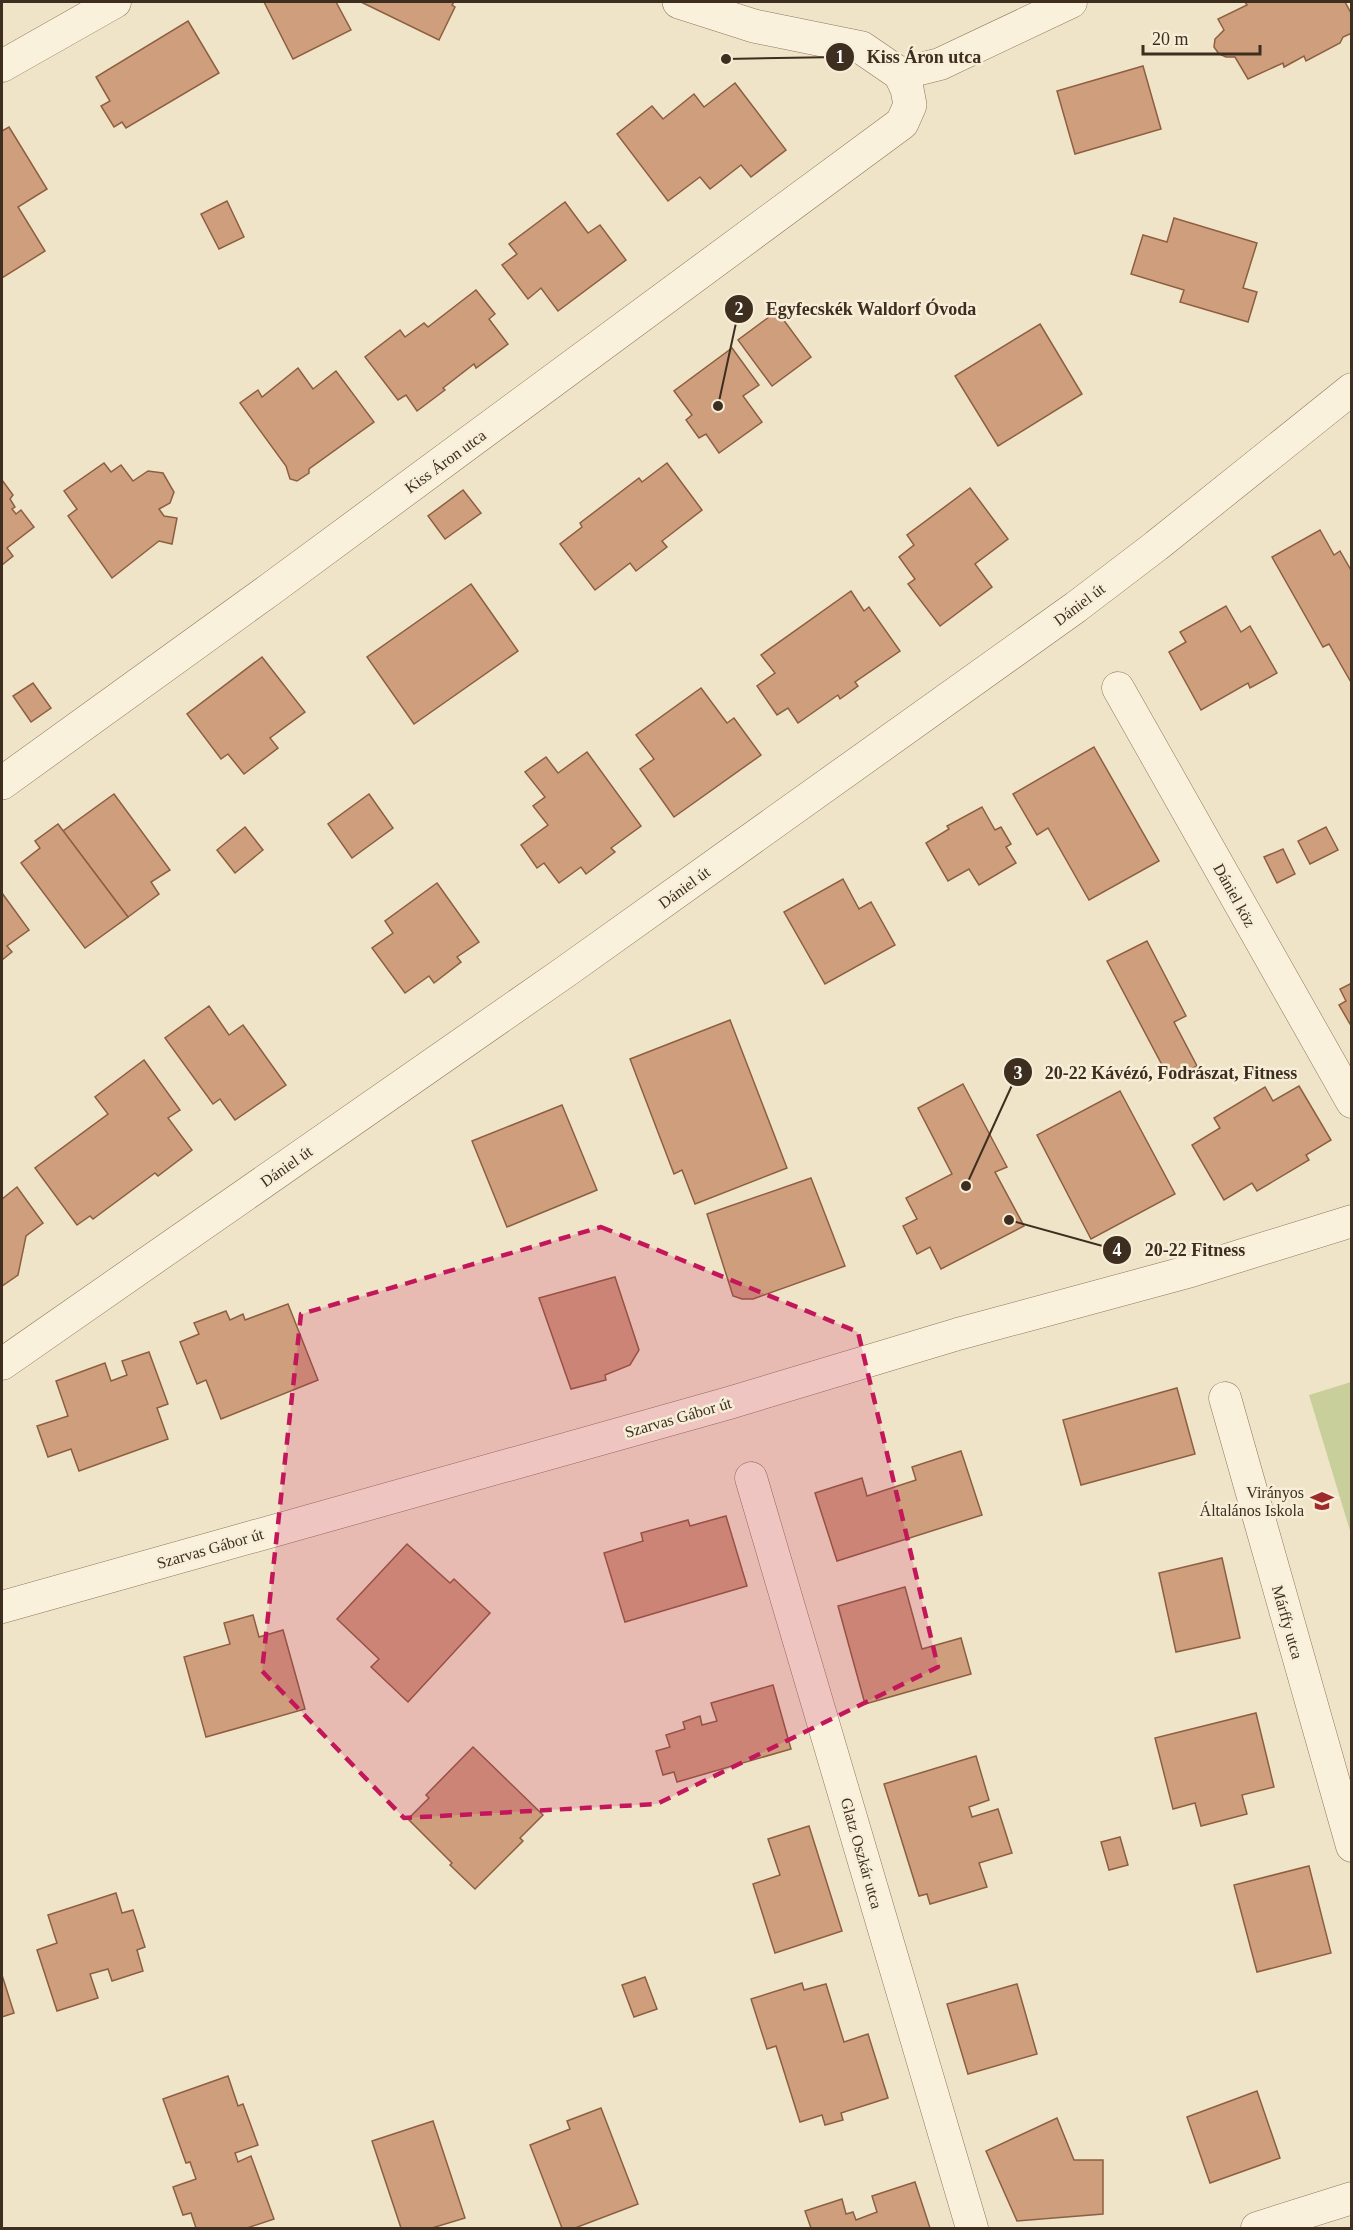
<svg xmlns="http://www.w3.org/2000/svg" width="1353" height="2230" viewBox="0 0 1353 2230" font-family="Georgia,serif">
<rect width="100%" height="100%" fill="#f0e4c8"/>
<path fill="#c9cf9b" d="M1351 1382H1352L1351 1534 1309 1395Z"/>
<g fill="#cf9f7d" stroke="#8d5f41" stroke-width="1.5">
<path d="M264 2H336L351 30 293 59Z"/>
<path d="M361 2H454L452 5 455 7 439 40Z"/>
<path d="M1245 2H1345L1352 15V33L1343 37 1340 43 1306 61 1304 56 1284 67 1283 63 1248 79 1235 57H1226L1219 54 1214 47 1215 39 1224 30 1218 19 1247 5Z"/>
<path d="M188 21 219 73 126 128 122 122 114 127 101 106 110 101 96 77Z"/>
<path d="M1143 66 1161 129 1075 154 1057 91Z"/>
<path d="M735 83 786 150 751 177 741 165 710 189 700 177 668 201 617 134 652 106 663 119 694 94 704 107Z"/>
<path d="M9 127 47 189 18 207 45 251 2 278V131Z"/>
<path d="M227 201 244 237 219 249 201 214Z"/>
<path d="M565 202 588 233 600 225 626 260 558 311 541 288 528 299 502 265 517 254 509 244Z"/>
<path d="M1174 218 1257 243 1243 288 1257 292 1248 322 1180 302 1184 290 1131 274 1143 235 1167 242Z"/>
<path d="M476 290 495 314 489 319 508 344 476 368 474 364 443 388 445 390 417 411 406 395 398 400 365 357 400 330 405 337 424 323 428 327Z"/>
<path d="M777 311 811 357 772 386 738 340Z"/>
<path d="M1040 324 1082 394 998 446 955 376Z"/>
<path d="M732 348 759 385 743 396 762 422 719 453 706 434 699 438 686 420 692 415 674 391Z"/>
<path d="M298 368 313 389 336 371 374 422 309 469V473L297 481 290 479 286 466 240 403 258 390 262 397Z"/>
<path d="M104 463 111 472 121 465 133 481 148 471 163 473 174 492 170 503 159 509 164 516 177 518 172 544 159 541 112 578 68 516 77 509 64 491Z"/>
<path d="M667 463 702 510 662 541 667 547 636 571 630 563 595 590 560 544 582 527 580 523 639 478 642 482Z"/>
<path d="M2 480 13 495 10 499 15 507 12 509 16 514 21 510 34 527 7 548 13 556 2 565Z"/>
<path d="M970 488 1008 539 975 564 992 587 940 626 908 584 915 579 899 557 914 545 907 535Z"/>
<path d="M463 490 481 513 445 539 428 516Z"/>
<path d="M1320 530 1334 555 1340 551 1352 572V684L1329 644 1323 647 1272 557Z"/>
<path d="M471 584 518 651 414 724 367 657Z"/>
<path d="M851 591 864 611 869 607 900 651 855 682 858 686 840 699 838 695 798 723 788 708 777 715 757 686 775 673 761 655Z"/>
<path d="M1226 606 1241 632 1250 626 1277 673 1250 688 1248 683 1201 710 1169 652 1186 642 1180 632Z"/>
<path d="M262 657 305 712 270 738 278 748 244 774 228 754 221 759 187 714Z"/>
<path d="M33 683 51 708 31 722 13 696Z"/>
<path d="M701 688 727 723 734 718 761 755 674 817 640 769 654 759 636 735Z"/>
<path d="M1094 747 1159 861 1089 900 1048 828 1037 835 1013 794Z"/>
<path d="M587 752 641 826 611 848 615 852 586 874 581 867 559 883 544 863 537 868 521 845 548 825 533 806 545 797 525 772 546 757 558 773Z"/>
<path d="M114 794 170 870 151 882 159 894 128 917 63 831Z"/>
<path d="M369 794 393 828 352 858 328 824Z"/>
<path d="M982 807 995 830 1001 827 1011 844 1006 847 1016 863 979 885 969 869 948 881 926 843 949 829 947 826Z"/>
<path d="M58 824 128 917 85 948 21 863 40 848 35 841Z"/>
<path d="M245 827 263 850 235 873 217 850Z"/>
<path d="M1326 827 1338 850 1310 864 1298 841Z"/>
<path d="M1283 849 1295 874 1277 883 1264 857Z"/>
<path d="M843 879 859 909 871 902 895 945 825 984 784 912Z"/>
<path d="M437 883 479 942 457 957 461 962 434 983 429 976 405 993 372 948 393 933 385 921Z"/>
<path d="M2 893 29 930 7 946 12 952 2 960Z"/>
<path d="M1147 941 1186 1016 1174 1022 1197 1066 1170 1080 1107 961Z"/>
<path d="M1352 983V1023L1350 1024 1339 1005 1346 1001 1340 989Z"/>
<path d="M209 1006 229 1035 243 1025 286 1085 235 1120 220 1099 213 1104 165 1038Z"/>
<path d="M730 1020 787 1168 695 1204 682 1170 674 1174 630 1059Z"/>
<path d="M144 1060 180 1110 168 1118 192 1150 158 1176 155 1173 93 1219 90 1216 77 1225 35 1168 108 1114 95 1097Z"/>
<path d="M963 1084 1007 1167 995 1172 1024 1226 941 1269 930 1247 917 1254 903 1226 917 1219 906 1198 952 1174 918 1108Z"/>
<path d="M1299 1086 1331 1140 1306 1155 1309 1160 1257 1191 1252 1183 1224 1200 1192 1145 1220 1128 1214 1118 1265 1087 1273 1101Z"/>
<path d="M1120 1091 1175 1194 1091 1239 1037 1135Z"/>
<path d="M562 1105 597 1190 507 1227 472 1141Z"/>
<path d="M811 1178 845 1266 753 1299H742L733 1296 707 1214Z"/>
<path d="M17 1187 43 1223 26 1236 18 1275 2 1286V1199Z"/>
<path d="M615 1277 639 1350 630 1365 605 1375 606 1380 571 1389 539 1298Z"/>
<path d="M288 1304 318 1380 221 1419 206 1380 197 1384 180 1342 199 1334 194 1323 226 1311 230 1320 243 1314 245 1320Z"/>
<path d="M149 1352 168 1404 157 1408 168 1439 79 1471 71 1449 48 1457 37 1426 68 1416 56 1381 105 1363 111 1381 127 1375 122 1361Z"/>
<path d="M1177 1388 1195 1454 1081 1485 1063 1420Z"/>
<path d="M961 1451 982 1515 837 1561 815 1493 862 1478 867 1496 916 1480 912 1467Z"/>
<path d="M726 1516 747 1586 625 1622 604 1553 643 1541 641 1533 688 1520 690 1526Z"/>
<path d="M407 1544 450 1583 454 1579 490 1613 408 1702 371 1667 379 1659 337 1619Z"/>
<path d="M1222 1558 1240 1638 1176 1652 1159 1573Z"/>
<path d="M905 1587 922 1649 961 1638 971 1674 865 1704 838 1606Z"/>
<path d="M253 1615 259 1637 283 1630 305 1709 206 1737 184 1657 230 1644 224 1623Z"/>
<path d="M773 1685 791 1749 677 1782 674 1772 663 1775 656 1751 670 1747 666 1735 685 1729 683 1722 700 1716 702 1725 717 1721 711 1703Z"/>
<path d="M1256 1713 1274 1787 1242 1795 1247 1814 1201 1826 1195 1803 1173 1809 1155 1738Z"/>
<path d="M473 1747 543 1815 520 1838 523 1841 475 1889 450 1865 452 1863 408 1819 429 1798 426 1795Z"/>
<path d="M976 1756 989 1800 969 1807 972 1817 998 1809 1012 1853 979 1863 987 1887 930 1904 927 1894 919 1896 884 1784Z"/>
<path d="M809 1826 842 1931 775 1953 753 1884 780 1875 768 1839Z"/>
<path d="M1120 1837 1128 1865 1109 1870 1101 1842Z"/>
<path d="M1309 1866 1331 1953 1257 1972 1234 1885Z"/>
<path d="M116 1893 122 1913 133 1910 145 1947 137 1950 143 1971 112 1981 108 1969 90 1974 98 1998 57 2011 37 1950 57 1943 48 1915Z"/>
<path d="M2 1975 14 2013 2 2017Z"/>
<path d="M645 1977 657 2009 634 2017 622 1985Z"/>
<path d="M802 1983 804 1990 826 1984 844 2042 868 2034 888 2098 841 2113 843 2120 825 2125 822 2115 800 2122 776 2046 767 2049 751 1999Z"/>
<path d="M1017 1984 1037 2054 968 2074 947 2004Z"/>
<path d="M228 2076 238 2106 243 2104 258 2145 235 2153 238 2162 251 2156 274 2219 247 2228H196L191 2213 183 2215 173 2187 196 2179 190 2162 186 2163 163 2099Z"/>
<path d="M1257 2091 1280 2158 1210 2183 1187 2117Z"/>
<path d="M601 2108 638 2204 575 2228H562L530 2145 570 2129 567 2121Z"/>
<path d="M1057 2118 1074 2160H1103V2214L1017 2221 986 2151Z"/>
<path d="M433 2121 465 2218 432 2228H401L372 2141Z"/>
<path d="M915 2182 930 2228H811L805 2211 842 2199 846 2214 853 2212 856 2220 877 2212 872 2196Z"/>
</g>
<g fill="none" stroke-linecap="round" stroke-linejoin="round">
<g stroke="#8d765c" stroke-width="33">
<g id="minor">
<path d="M2 66 115 2"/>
<path d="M900 74 940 64 1071 2"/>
<path d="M1118 688 1352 1102"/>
<path d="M2 1364 565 972 1076 607 1156 546 1352 389"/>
<path d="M1225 1398 1352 1846"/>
<path d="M751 1478 972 2228"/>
<path d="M2 1607 729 1403 958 1334 1191 1271 1352 1221"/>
<path d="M1257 2228 1352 2198"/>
</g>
</g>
<g stroke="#8d765c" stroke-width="34">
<path id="tertiary" d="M2 783 272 588 902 123 910 105 907 89 900 74 862 48 754 26 679 2"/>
</g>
<use href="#minor" stroke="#faf1dc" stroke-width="32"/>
<use href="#tertiary" stroke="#faf1dc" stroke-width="33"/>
</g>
<path fill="#c2185b" fill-opacity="0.2" stroke="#c2185b" stroke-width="4.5" stroke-dasharray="12 8" stroke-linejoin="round" d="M601 1227 858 1332 938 1667 657 1804 404 1818 262 1671 301 1314Z"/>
<defs>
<g id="school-bare" transform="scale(1.8)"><path d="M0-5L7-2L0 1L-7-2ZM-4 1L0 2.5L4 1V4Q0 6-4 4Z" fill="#9e2a2b" stroke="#f7eed8" stroke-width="2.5" paint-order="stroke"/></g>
</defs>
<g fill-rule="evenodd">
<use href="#school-bare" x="1322" y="1501"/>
</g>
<g text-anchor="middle" stroke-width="5" stroke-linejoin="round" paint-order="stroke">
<g font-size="16" fill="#3d2e20" stroke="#f7eed8">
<text transform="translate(445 461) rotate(-36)" y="6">Kiss Áron utca</text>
<text transform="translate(1079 604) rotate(-37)" y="6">Dániel út</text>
<text transform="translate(684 887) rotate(-36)" y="6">Dániel út</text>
<text transform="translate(1235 895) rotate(61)" y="6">Dániel köz</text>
<text transform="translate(286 1166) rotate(-35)" y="6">Dániel út</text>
<text transform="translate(678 1417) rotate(-16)" y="6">Szarvas Gábor út</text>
<text transform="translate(210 1548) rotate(-16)" y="6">Szarvas Gábor út</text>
<text transform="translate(1288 1622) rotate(74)" y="6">Márffy utca</text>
<text transform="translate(862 1853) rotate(74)" y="6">Glatz Oszkár utca</text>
</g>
<g font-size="16" fill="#3d2e20" stroke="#f7eed8" text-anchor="end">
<text x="1304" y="1498">Virányos<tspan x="1304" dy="18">Általános Iskola</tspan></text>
</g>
</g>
<path fill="none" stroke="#3d2e20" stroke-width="2" d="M726 59L840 57M718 406L739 309M966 1186L1018 1072M1009 1220L1117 1250"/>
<g fill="#3d2e20" stroke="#f7eed8" stroke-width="2">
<circle cx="726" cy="59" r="6"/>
<circle cx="718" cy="406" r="6"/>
<circle cx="966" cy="1186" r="6"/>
<circle cx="1009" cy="1220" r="6"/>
<circle cx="840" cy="57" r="15"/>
<circle cx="739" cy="309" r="15"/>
<circle cx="1018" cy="1072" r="15"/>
<circle cx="1117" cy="1250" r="15"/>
</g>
<g font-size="18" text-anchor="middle" font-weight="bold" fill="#fff">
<text x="840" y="63">1</text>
<text x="739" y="315">2</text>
<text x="1018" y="1079">3</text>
<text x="1117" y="1256">4</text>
</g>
<g font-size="18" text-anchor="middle" font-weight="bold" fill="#3d2e20" stroke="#f7eed8" stroke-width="5" stroke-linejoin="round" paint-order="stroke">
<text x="924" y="63">Kiss Áron utca</text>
<text x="871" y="315">Egyfecskék Waldorf Óvoda</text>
<text x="1171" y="1079">20-22 Kávézó, Fodrászat, Fitness</text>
<text x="1195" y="1256">20-22 Fitness</text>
</g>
<rect width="1353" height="2230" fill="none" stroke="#3d2e20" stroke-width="6"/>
<path d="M1143 45v9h117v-9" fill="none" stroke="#3d2e20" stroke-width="3"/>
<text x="1152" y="45" font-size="18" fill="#3d2e20" stroke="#f7eed8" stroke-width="4.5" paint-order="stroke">20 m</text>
</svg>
